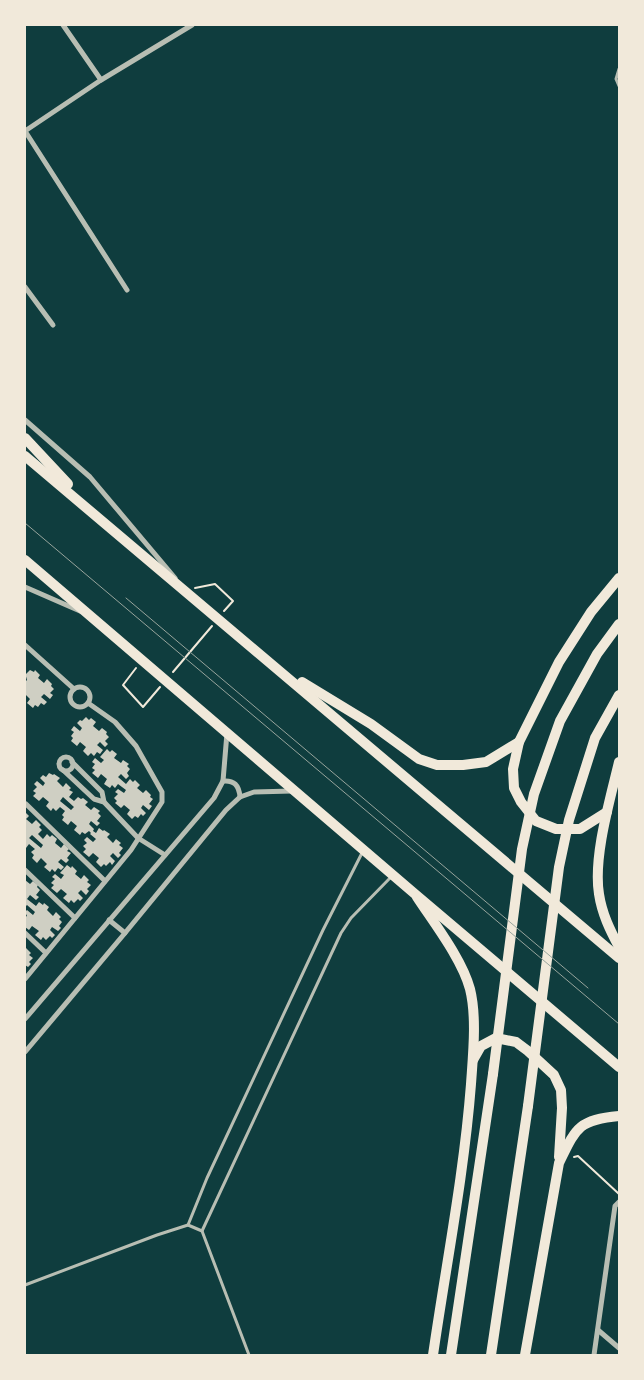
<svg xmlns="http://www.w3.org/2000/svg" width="644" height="1380" viewBox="0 0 644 1380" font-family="'Sofia Sans Condensed',sans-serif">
<rect width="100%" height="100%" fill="#0f3d3e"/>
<g fill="#cfcfc3" fill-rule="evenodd">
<path d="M30 670 34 672 35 670 40 675 38 678 44 683 47 679 52 684 51 686 54 689 50 693 53 695 50 699 44 694 41 697 47 702 44 705 41 703 38 707 35 705 33 708 27 703 30 699 25 694V682L27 680 25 673 26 674Z"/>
<path d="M86 717 89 720 91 718 96 722 93 726 99 731 102 728 107 732 106 734 109 737 105 741 108 744 105 747 100 742 97 745 103 750 100 754 97 752 94 756 91 753 88 756 83 751 86 747 80 742 77 746 71 741 73 738 71 736 74 732 71 730 74 726 80 731 82 728 77 723 80 720 82 721Z"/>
<path d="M107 749 110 752 112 750 117 754 114 758 121 763 123 760 129 764 127 766 130 769 127 773 129 776 126 779 121 774 118 777 126 784 130 779 133 782 135 780 140 785 137 788 143 793 146 790 151 795 150 797 153 799 149 804 152 806 149 810 143 805 141 808 146 813 143 816 141 814 138 818 135 816 132 819 127 814 130 810 124 805 121 808 115 803 117 801 114 798 118 794 115 792 118 789 124 793 126 790 118 784 115 788 112 785 110 788 104 784 107 779 101 774 98 778 92 773 95 770 92 768 95 764 92 762 95 758 101 763 104 760 100 757Z"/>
<path d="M49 773 53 775 54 774 60 778 57 781 63 787 66 783 71 788 69 790 73 792 69 797 74 801 78 797 81 799 83 798 88 802 85 805 91 810 94 807 100 811 98 813 101 816 97 821 100 823 97 826 91 821 89 824 94 829 93 831 96 833 99 828 103 831 104 830 110 834 107 837 113 843 116 839 121 843 119 845 123 848 119 853 121 855 118 858 113 853 110 856 115 861 112 865 110 862 106 866 104 864 101 867 96 862 99 858 93 853 89 857 83 852 86 849 83 846 87 843 84 840 87 837 93 842 96 839 90 834 91 833 89 831 85 834 82 832 80 835 74 830 77 826 71 821 68 825 62 820 64 817 62 815 65 811 60 807 56 811 53 808 51 811 46 806 49 802 43 797 39 801 33 796 36 793 33 791 37 787 34 784 37 781 43 786 45 783 40 778 43 775 46 777ZM63 797 74 807 71 810 60 801Z"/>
<path d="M25 812 29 816 26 819 32 824 36 820 41 825 39 827 42 830 38 834 43 839 47 834 50 837 52 835 57 839 55 843 61 848 64 844 69 849 67 851 71 853 67 858 69 860 66 863 61 859 58 862 64 867 61 870 58 868 55 872 52 869 50 872 44 867 47 864 41 858 37 863 32 858 34 855 31 852 35 849 29 844 26 848 25 847ZM32 835 43 845 41 848 29 838Z"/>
<path d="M67 865 71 868 72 866 77 871 75 874 81 879 84 875 89 880 87 882 91 885 87 889 89 891 86 895 81 890 78 893 83 898 80 901 78 899 74 903 71 900 69 903 63 898 67 894 61 889 57 893 51 888 54 885 51 883 55 879 52 877 55 874 61 879 64 875 60 873Z"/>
<path d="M25 880 30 884 33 881 38 885 37 887 40 890 36 895 39 897 36 900 30 895 27 899 36 906 39 902 43 905 44 903 49 907 47 910 53 916 56 912 61 917 59 919 62 922 59 926 61 928 58 931 52 927 50 930 55 935 52 938 50 936 46 940 43 937 41 940 35 935 39 931 32 926 29 930 25 927V917L27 916 25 912 27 910 33 915 35 912 27 905 25 907Z"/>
<path d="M26 948 31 953 29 955 33 958 29 962 31 964 28 967 25 965Z"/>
</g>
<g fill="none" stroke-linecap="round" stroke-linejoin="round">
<g stroke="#f1e9da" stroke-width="2">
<path d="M195 588 215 584 233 601 224 611"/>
<path d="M136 668 123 685 143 707 160 687"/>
<path d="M173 672 212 626"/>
<path d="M574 1157 578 1156 619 1194"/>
</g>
<g stroke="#b8beb3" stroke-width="3">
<path d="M619 69 616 79 619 86"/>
<path d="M188 1225 207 1178 323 930 363 851"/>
<path d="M202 1231 341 933 351 918 391 877"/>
<path d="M25 1285 157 1235 188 1225 202 1231 249 1355"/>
</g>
<g stroke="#b8beb3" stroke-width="5">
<path d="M63 25 101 80"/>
<path d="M25 131 101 80 192 25"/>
<path d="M25 131 127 290"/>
<path d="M25 287 53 325"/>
<path d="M25 420 90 477 175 578"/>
<path d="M25 587 80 611"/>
<path d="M25 645 74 689"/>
<circle cx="80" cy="697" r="10"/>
<circle cx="66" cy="764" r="7"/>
<path d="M72 762 102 792 104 802"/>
<path d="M63 770 94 799 104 802 138 838 165 855"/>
<path d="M223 781C234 780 239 785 240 797"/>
<path d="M26 804 105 881"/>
<path d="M25 870 75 918"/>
<path d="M109 920 125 933"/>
<path d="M25 933 46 953"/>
<path d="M25 979 131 850 162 802V792L136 746 115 722 88 703"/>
<path d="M25 1019 214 798 223 781 227 733"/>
<path d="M25 1052 125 933 226 810 240 797 254 792 292 791"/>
<path d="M598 1330 619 1348"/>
<path d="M594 1355 615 1206 619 1202"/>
</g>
<g stroke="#f1e9da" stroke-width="10">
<path d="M417 897C434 923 462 959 470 989 477 1017 473 1055 471 1084 464 1175 446 1265 433 1355"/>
<path d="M473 1060 481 1046 496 1038 516 1042 528 1051 554 1075 561 1090 562 1108 559 1157"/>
<path d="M451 1355 493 1074"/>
<path d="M491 1355 528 1106"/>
<path d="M525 1355 559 1163C576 1128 578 1120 619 1116"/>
</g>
<g stroke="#f1e9da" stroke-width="10">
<path d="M25 438 68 484"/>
<path d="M25 456 619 958"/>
<path d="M25 560 415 894 619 1067"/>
<path d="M302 682 371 724 419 759 437 765H463L486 762 519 742"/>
<path d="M619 762C610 800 593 857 599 894 602 914 610 930 619 947"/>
<path d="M607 812 580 829H556L536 821 521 802 514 788 513 769 519 742 559 662 591 612 619 578"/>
<path d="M493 1074 522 849 534 794 560 721 597 654 619 624"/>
<path d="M528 1106 559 867 569 820 595 738 619 695"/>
</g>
<g stroke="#97a49c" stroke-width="1">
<path d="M25 523 619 1024"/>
<path d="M126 598 588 988"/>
</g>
</g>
<rect width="644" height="1380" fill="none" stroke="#f1e9da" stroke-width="52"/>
</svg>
